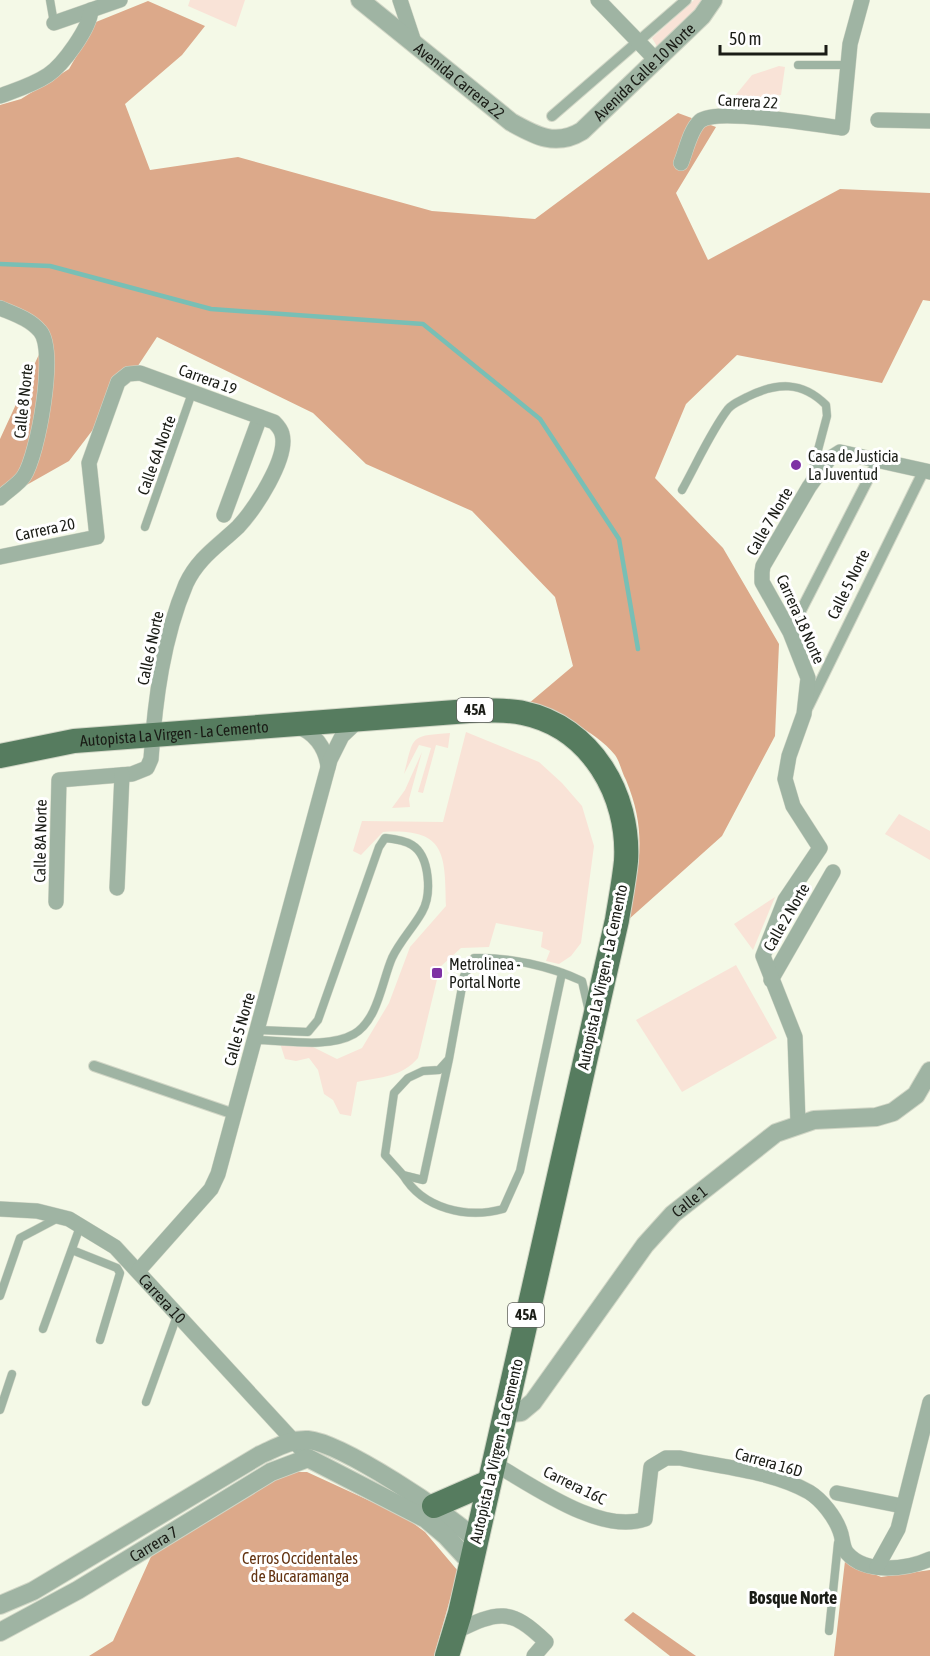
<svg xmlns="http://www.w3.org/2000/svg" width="930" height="1656" viewBox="0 0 930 1656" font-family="'Asap Condensed',sans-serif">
<rect width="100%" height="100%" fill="#f4f9e7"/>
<g fill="#f9e3d7">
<path d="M190 0H245L236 27 188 6Z"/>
<path d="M694 0H705L658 48 652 38Z"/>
<path d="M779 66 785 67 781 95 741 99 735 111 725 108 752 75Z"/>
<path d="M466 732 539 762 562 783 582 806 594 846 581 943 571 956 559 964 546 961 550 951 541 947 543 932 496 923 489 947 461 948 440 967 418 1058C402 1077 381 1077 357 1082L351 1116 340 1114 333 1100 324 1094 318 1070 309 1058 296 1061 285 1059 279 1040 311 1046 337 1059 362 1048 389 1003 410 947 446 906C445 854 446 828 383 832L361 855 353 851 362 821 443 822Z"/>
<path d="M450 733 448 748 436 745 423 793 418 792 431 748 419 745 404 774C414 735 410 736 450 733Z"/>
<path d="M422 752 409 799 410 807 392 808 405 790Z"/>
<path d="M899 814 930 831V860L885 834Z"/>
<path d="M775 897 753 950 734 924Z"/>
<path d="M736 965 777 1038 682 1092 636 1020Z"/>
</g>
<g fill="#dca98a">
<path d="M148 1 205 26 182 55 125 104 150 170 238 157 432 211 535 219 678 113 716 127 676 193 708 260 840 189 930 193V301L923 300 882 383 737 355 686 404 655 478 723 548 779 644 775 736 722 836 628 920C639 867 648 833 626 780 622 773 620 762 615 755 594 729 558 716 528 704L573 666 555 597 472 511 366 464 313 413 157 337 114 402 69 461 0 500V439L47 337 0 310V105L21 99 69 69 96 22Z"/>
<path d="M295 1472H307L405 1517 425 1532 458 1571 434 1656H89L113 1641 154 1550 281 1476Z"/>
<path d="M845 1561 881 1577 930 1570V1656H834Z"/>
<path d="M633 1612 696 1656H670L624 1620Z"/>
</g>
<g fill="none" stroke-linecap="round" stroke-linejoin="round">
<path stroke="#78bfb5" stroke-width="4.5" d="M0 264 50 266 211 309 423 324 540 419 619 539 638 649"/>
<g stroke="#d1d6c6" stroke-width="9">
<g id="service">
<path d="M50 0 54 23"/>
<path d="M798 65H847"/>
<path d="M682 490C696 465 711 431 728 409 733 403 740 401 747 397 777 382 802 381 826 405L827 416 810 480"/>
<path d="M145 527 192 393"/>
<path d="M255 1040C284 1040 328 1049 354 1034 378 1020 382 981 392 958 400 941 413 928 422 912 432 895 430 856 412 845 404 840 394 839 385 838L379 847 318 1020 308 1032 258 1030"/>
<path d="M449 1059 423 1180 403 1175 385 1155 394 1093 408 1078 423 1071 439 1070 449 1059 464 976 474 958C509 957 550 966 582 981L588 1007"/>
<path d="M403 1175C423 1209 467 1219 503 1209L520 1171 562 973"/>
<path d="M72 1250 117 1268 120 1273 100 1340"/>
<path d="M0 1296 20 1238 58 1218"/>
<path d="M43 1329 81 1224"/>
<path d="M146 1402 178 1313"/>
<path d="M0 1410 12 1374"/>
<path d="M829 1631 838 1543"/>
</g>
</g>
<g stroke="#d1d6c6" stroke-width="12">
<g id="pedestrian">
<path d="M552 116 686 0"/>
<path d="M790 632 879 458"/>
<path d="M808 707 924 470"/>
<path d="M94 1066 234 1114"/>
</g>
</g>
<g stroke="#d1d6c6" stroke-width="16">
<g id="minor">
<path d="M400 0 415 45"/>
<path d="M598 0 656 60"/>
<path d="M54 23 120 0"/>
<path d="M0 96C16 90 33 85 48 75 63 65 90 28 91 10"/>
<path d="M878 120 930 121"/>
<path d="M681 163C686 151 690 130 700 121 717 107 817 125 842 128L850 44 862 0"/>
<path d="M0 308C14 314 30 319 40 331 57 350 38 455 24 476 19 484 7 491 0 498"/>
<path d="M224 515 260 417"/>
<path d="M0 557 97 537 89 463 118 382 128 374 140 373 274 422C277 425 281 430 282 434 289 458 254 510 238 527 218 546 198 558 186 584 163 638 155 700 151 759L147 768 132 774 59 780 56 902"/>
<path d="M295 726C314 731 326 748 328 767"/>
<path d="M117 888 122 775"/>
<path d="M771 980 833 872"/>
<path d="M798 1123 795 1037 763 956 785 900 820 848 793 806 785 779 789 756 804 714 808 678 790 632 762 582V572L763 566 809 487 829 459 840 452 930 472"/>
<path id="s1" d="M0 1209 37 1211 69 1219 115 1247 301 1449"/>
<path d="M139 1270 211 1189 218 1174 330 760 342 736 360 719"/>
<path d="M493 1463C532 1485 600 1535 645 1519L651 1467 666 1458H680C721 1467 772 1471 809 1492 822 1500 835 1517 840 1531 843 1538 842 1547 847 1553 866 1575 908 1569 930 1559"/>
<path d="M837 1493 902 1506"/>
<path d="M877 1567 898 1529 930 1402"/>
<path d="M455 1632C498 1611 510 1607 546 1642L534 1656"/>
</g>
</g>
<g stroke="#d1d6c6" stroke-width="20">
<g id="tertiary">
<path id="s2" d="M360 0 511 122C536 136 556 147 582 131L702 16 713 0"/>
<path id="s3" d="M504 1414 521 1412 533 1402 645 1245 673 1214 776 1133 814 1120 876 1117 893 1112 916 1095 930 1071"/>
<path d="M0 1605 33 1591 260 1455C276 1448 290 1439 308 1440 342 1443 450 1515 476 1540"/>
<path id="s4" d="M0 1632 78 1590 271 1472 308 1458 426 1519 445 1535 471 1563"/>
</g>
</g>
<g stroke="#d1d6c6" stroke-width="26">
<g id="primary">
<path id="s5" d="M0 756 74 741 482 710C495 711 510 710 523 713 591 727 630 795 626 861 624 881 620 901 617 920L460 1613 447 1656"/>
<path d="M434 1506 489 1482"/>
</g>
</g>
<use href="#service" stroke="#9fb4a3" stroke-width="8"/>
<use href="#pedestrian" stroke="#9fb4a3" stroke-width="10"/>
<use href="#minor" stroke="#9fb4a3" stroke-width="15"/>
<use href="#tertiary" stroke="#9fb4a3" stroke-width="18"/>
<use href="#primary" stroke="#567c5f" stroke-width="24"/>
</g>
<g fill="#7e32a4" stroke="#fff" stroke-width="2">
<circle cx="796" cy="465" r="6"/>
<rect x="431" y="967" width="12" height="12" rx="3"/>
</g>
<g text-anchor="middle" stroke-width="6" stroke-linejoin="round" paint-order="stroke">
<g fill="#fff" stroke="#5f605c" stroke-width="1.5">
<rect x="457" y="698" width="36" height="24" rx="4.5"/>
<rect x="508" y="1303" width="36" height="24" rx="4.5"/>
</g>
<g font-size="15" font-weight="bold" fill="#1a1c16">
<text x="475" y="715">45A</text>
<text x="526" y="1320">45A</text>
</g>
<g font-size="16" fill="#1a1c16" stroke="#fff">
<text dy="6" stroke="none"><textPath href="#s2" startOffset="356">Avenida Calle 10 Norte</textPath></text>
<text dy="6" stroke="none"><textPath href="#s2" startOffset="128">Avenida Carrera 22</textPath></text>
<text transform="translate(748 101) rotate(3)" y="6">Carrera 22</text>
<text transform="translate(208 379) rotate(20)" y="6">Carrera 19</text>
<text transform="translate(23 401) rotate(-84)" y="6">Calle 8 Norte</text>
<text transform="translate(156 455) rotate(-70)" y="6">Calle 6A Norte</text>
<text transform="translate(769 521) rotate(-60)" y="6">Calle 7 Norte</text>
<text transform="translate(45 529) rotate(-12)" y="6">Carrera 20</text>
<text transform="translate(848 584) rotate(-64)" y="6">Calle 5 Norte</text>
<text transform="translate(801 619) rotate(66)" y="6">Carrera 18 Norte</text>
<text transform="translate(150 648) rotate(-78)" y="6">Calle 6 Norte</text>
<text dy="6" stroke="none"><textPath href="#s5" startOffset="176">Autopista La Virgen - La Cemento</textPath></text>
<text transform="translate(40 841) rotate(-89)" y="6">Calle 8A Norte</text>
<text transform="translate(786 917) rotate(-60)" y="6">Calle 2 Norte</text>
<text transform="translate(602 977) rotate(-78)" y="6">Autopista La Virgen - La Cemento</text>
<text transform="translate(239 1029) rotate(-74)" y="6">Calle 5 Norte</text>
<text dy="6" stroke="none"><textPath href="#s3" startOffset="288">Calle 1</textPath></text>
<text dy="6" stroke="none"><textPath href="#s1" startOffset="194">Carrera 10</textPath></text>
<text transform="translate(496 1451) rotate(-77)" y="6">Autopista La Virgen - La Cemento</text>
<text transform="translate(769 1462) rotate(16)" y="6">Carrera 16D</text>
<text transform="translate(575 1485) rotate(26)" y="6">Carrera 16C</text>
<text dy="6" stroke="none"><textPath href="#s4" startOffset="177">Carrera 7</textPath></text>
</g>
<g font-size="16" fill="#1a1c16" stroke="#fff" text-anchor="start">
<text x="808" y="462">Casa de Justicia<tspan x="808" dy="18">La Juventud</tspan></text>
<text x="449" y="970">Metrolinea -<tspan x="449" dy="18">Portal Norte</tspan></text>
</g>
<g font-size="16" fill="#633311" stroke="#fff">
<text x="300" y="1564">Cerros Occidentales<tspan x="300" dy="18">de Bucaramanga</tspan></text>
</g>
<g font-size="18" font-weight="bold" fill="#1a1c16" stroke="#fff">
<text x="793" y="1604">Bosque Norte</text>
</g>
</g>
<path d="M720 45v9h106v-9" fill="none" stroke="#1a1c16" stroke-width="3"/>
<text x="729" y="45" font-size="18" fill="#1a1c16" stroke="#ffffff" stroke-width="4.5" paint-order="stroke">50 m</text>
</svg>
